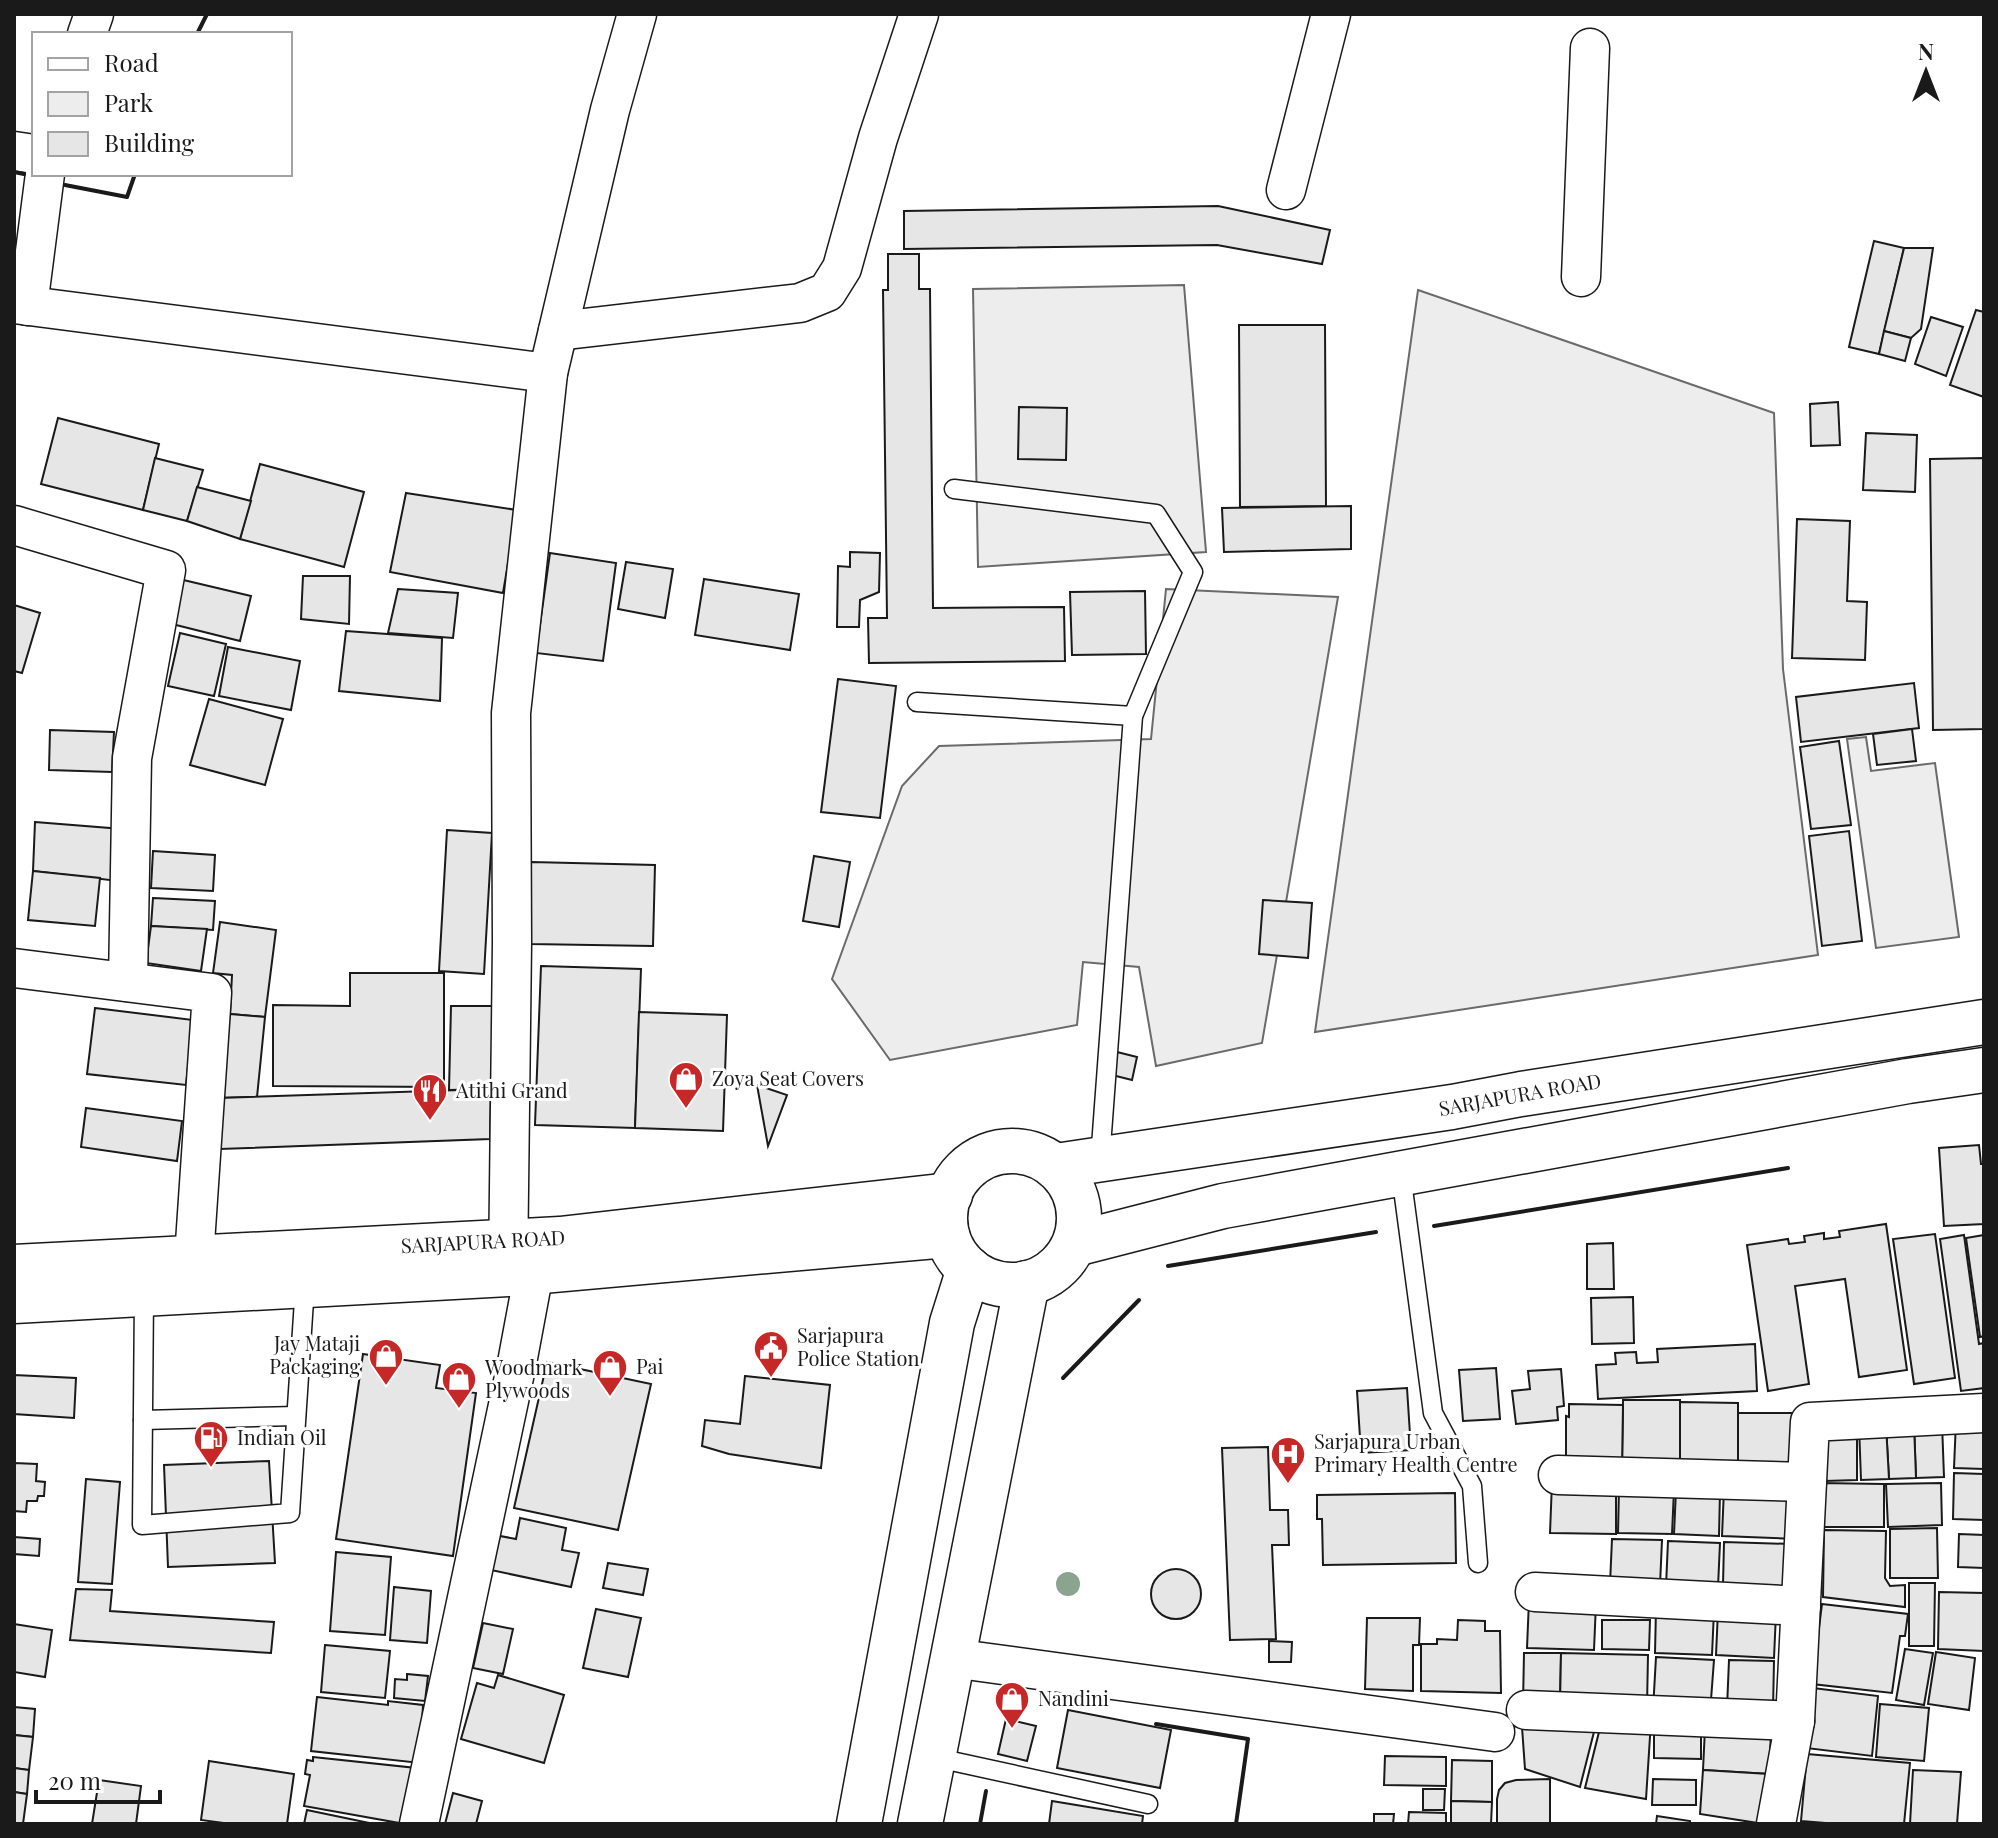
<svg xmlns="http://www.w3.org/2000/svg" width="1998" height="1838" viewBox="0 0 1998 1838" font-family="'Playfair Display',serif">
<rect width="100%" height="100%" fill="#fff"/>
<g fill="#ededed" stroke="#6a6a6a" stroke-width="2">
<path d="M1184 285 1206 552 978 567 973 289Z"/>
<path d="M1418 290 1774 413 1783 669 1818 955 1315 1032Z"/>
<path d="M1166 589 1338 597 1262 1043 1156 1066 1139 967 1083 962 1077 1025 890 1060 832 979 902 786 939 746 1151 739Z"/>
<path d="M1866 737 1871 771 1935 763 1959 937 1876 948 1847 739Z"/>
</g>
<g fill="#e6e6e6" stroke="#1a1a1a" stroke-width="2">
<path d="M1218 206 1330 230 1322 264 1217 245 904 249V211Z"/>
<path d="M1874 241 1904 248 1879 354 1849 347Z"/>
<path d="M1904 248H1933L1921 329 1911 338 1884 331Z"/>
<path d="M888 254H919V289H930L933 608 1064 607 1065 661 869 663 868 618H887L883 290H888Z"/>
<path d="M1976 310 1984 312V397L1950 385Z"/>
<path d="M1931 317 1963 327 1946 376 1915 364Z"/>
<path d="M1239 325H1325L1326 506 1240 507Z"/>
<path d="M1884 331 1911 338 1905 361 1879 354Z"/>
<path d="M1838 402 1840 445 1811 446 1810 404Z"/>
<path d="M1019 407 1067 408 1066 460 1018 459Z"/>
<path d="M58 418 159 444 143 510 41 484Z"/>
<path d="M1866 433 1917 435 1915 492 1863 490Z"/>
<path d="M155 458 203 470 187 521 143 510Z"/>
<path d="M1984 458V729L1933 730 1930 459Z"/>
<path d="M260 464 364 492 344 567 240 539Z"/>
<path d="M197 487 251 501 240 539 187 521Z"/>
<path d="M406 493 517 510 503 593 390 572Z"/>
<path d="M1351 506V549L1224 552 1222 508Z"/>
<path d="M1797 519 1850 521 1847 601 1867 602 1865 660 1792 658Z"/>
<path d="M850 552 880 553 879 592 860 600 859 627H837L838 566 850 567Z"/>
<path d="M550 553 616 563 603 661 536 653Z"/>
<path d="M626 562 673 569 665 618 618 609Z"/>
<path d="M303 576H350L349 624 301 619Z"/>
<path d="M175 578 251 596 240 641 164 622Z"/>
<path d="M704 579 799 594 790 650 695 635Z"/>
<path d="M398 589 458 593 453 638 388 633Z"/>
<path d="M1145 591 1146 654 1072 655 1070 592Z"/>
<path d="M14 605 40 613 22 673 14 671Z"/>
<path d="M346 631 442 638 440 701 339 691Z"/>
<path d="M180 633 226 644 214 696 168 686Z"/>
<path d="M228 647 300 661 291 710 219 696Z"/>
<path d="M838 679 896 686 880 818 821 812Z"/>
<path d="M1914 683 1919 728 1801 742 1796 697Z"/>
<path d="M209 699 283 719 265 785 190 765Z"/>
<path d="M1912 729 1916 761 1877 765 1873 734Z"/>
<path d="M50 730 114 732 112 772 49 770Z"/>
<path d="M1839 741 1851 825 1811 829 1800 747Z"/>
<path d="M35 822 122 829 118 881 33 871Z"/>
<path d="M447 830 492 833 484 974 439 971Z"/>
<path d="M1849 831 1862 941 1822 946 1809 836Z"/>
<path d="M153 851 215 855 213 891 151 888Z"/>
<path d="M814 856 850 862 839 927 803 921Z"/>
<path d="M531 862 655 865 653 946 530 944Z"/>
<path d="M33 871 100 878 95 926 28 920Z"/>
<path d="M153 898 215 901 213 930 151 926Z"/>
<path d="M1263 900 1312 903 1308 958 1259 954Z"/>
<path d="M220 922 276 930 265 1017 230 1014 232 975 213 973Z"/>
<path d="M151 926 207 929 201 971 146 963Z"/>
<path d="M541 966 641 969 635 1128 535 1125Z"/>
<path d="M350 973H444V1087L273 1086V1005L350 1006Z"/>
<path d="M451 1006H493L491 1089 449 1090Z"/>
<path d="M95 1008 193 1020 186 1085 87 1074Z"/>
<path d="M639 1012 727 1015 723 1131 635 1128Z"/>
<path d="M230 1014 265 1017 257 1097 218 1098Z"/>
<path d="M1117 1052 1137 1057 1132 1080 1112 1075Z"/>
<path d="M757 1085 787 1095 768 1146Z"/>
<path d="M491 1089 490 1139 220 1149 218 1098Z"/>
<path d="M86 1108 182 1121 177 1161 81 1147Z"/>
<path d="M1979 1145 1981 1164H1984V1224L1944 1226 1939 1148Z"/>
<path d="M1886 1224 1907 1370 1859 1377 1845 1279 1795 1286 1809 1384 1768 1391 1747 1245 1788 1239 1789 1244 1805 1242 1804 1236 1824 1233V1239L1840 1237 1839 1231Z"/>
<path d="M1935 1234 1955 1378 1914 1384 1893 1239Z"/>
<path d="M1964 1235 1979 1344 1984 1343V1388L1961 1391 1940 1239Z"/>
<path d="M1984 1235V1336L1980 1337 1966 1238Z"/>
<path d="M1613 1243 1614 1289H1587V1244Z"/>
<path d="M1633 1297 1634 1343 1592 1344 1591 1298Z"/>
<path d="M1755 1344 1757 1391 1598 1399 1596 1365 1616 1364 1615 1353 1636 1352 1637 1363 1658 1362 1657 1349Z"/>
<path d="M363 1354 440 1365 436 1388 476 1393 453 1556 336 1539Z"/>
<path d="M547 1362 651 1384 618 1530 514 1508Z"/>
<path d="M1496 1368 1500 1419 1463 1421 1459 1370Z"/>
<path d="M1561 1369 1564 1406 1557 1407 1558 1420 1516 1424 1512 1391 1530 1389 1528 1371Z"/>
<path d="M14 1375 76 1378 74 1418 14 1414Z"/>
<path d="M745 1376 830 1385 821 1468 729 1454 702 1446 705 1420 740 1424Z"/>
<path d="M1407 1388 1411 1450 1361 1453 1357 1391Z"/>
<path d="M1623 1400H1680V1468H1622Z"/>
<path d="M1680 1402 1738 1403V1468H1680Z"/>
<path d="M1569 1404 1623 1405 1622 1468H1566V1416L1569 1417Z"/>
<rect x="1738" y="1413" width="63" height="55"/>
<path d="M1956 1421 1984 1422V1469L1954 1468Z"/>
<path d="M1942 1423 1944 1477 1916 1478 1914 1424Z"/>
<path d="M1914 1424 1916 1478 1889 1479 1886 1425Z"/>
<path d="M1886 1425 1889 1479 1861 1480 1859 1426Z"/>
<path d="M1857 1429V1480L1825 1481 1824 1430Z"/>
<path d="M1268 1447 1270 1510H1288L1289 1545H1272L1276 1639 1230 1640 1222 1448Z"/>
<path d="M269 1461 275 1563 168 1567 164 1465Z"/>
<path d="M14 1463 37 1464 36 1481 45 1482 44 1496H38L37 1501H27L26 1512 14 1511Z"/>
<path d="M1954 1473 1984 1474V1520L1953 1519Z"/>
<path d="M86 1479 120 1482 112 1584 78 1582Z"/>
<path d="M1552 1482 1616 1484V1534L1550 1533Z"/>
<path d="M1820 1483 1884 1484V1527H1820Z"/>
<path d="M1941 1483 1942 1525 1888 1527 1886 1484Z"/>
<path d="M1619 1488 1674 1490 1672 1534 1618 1533Z"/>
<path d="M1724 1489 1797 1491 1796 1539 1722 1536Z"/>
<path d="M1676 1490 1720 1492 1719 1536 1674 1534Z"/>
<path d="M1455 1493 1456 1563 1323 1565 1322 1519H1317V1495Z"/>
<path d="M520 1518 566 1528 562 1550 579 1553 571 1587 491 1570 500 1536 516 1539Z"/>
<path d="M1937 1528 1938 1578H1890V1529Z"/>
<path d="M1824 1530 1886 1531 1885 1578 1890 1586 1905 1585V1607L1823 1597Z"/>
<path d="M1959 1534 1984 1535V1568L1958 1567Z"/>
<path d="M14 1537 40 1539 39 1556 14 1554Z"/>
<path d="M1612 1539 1662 1540 1660 1585 1610 1584Z"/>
<path d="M1668 1541 1720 1543 1718 1587 1666 1586Z"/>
<path d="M1724 1542 1791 1544 1789 1587 1723 1585Z"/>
<path d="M336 1552 391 1557 385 1635 330 1631Z"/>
<path d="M608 1563 648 1569 643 1595 603 1588Z"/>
<circle cx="1176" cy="1594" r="25"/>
<path d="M1909 1583H1935L1934 1646H1909Z"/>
<path d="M394 1587 431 1591 427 1643 390 1640Z"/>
<path d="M76 1589 112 1590 110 1611 274 1622 271 1653 70 1640Z"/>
<path d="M1939 1592 1984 1593V1651L1938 1649Z"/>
<path d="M1529 1600 1596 1603 1594 1650 1527 1648Z"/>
<path d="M1822 1604 1908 1614 1905 1636H1900L1892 1693 1812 1684Z"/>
<path d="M596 1609 641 1618 628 1677 583 1668Z"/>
<path d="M1656 1609 1714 1611 1712 1655 1655 1653Z"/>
<path d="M1718 1610 1776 1613 1774 1658 1716 1655Z"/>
<path d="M1367 1618H1420L1419 1645H1413V1691L1365 1689Z"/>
<path d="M1458 1620 1485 1621V1631H1500L1501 1693 1421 1691V1644H1437V1639L1457 1640Z"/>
<path d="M1602 1620H1650L1649 1650 1602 1649Z"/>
<path d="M483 1623 513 1629 503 1674 473 1668Z"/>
<path d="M14 1624 52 1630 45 1677 14 1672Z"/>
<path d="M1269 1641 1292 1642 1291 1662H1269Z"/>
<path d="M325 1645 390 1651 385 1698 321 1692Z"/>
<path d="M1905 1649 1933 1653 1924 1705 1896 1700Z"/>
<path d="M1936 1652 1975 1658 1969 1710 1928 1704Z"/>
<path d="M1524 1653H1561L1560 1704H1523Z"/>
<path d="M1561 1653 1648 1655 1647 1706 1560 1704Z"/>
<path d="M1656 1657 1714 1660 1710 1713 1653 1710Z"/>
<path d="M1729 1660 1774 1661 1773 1710 1727 1708Z"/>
<path d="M407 1674 428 1676 425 1701 394 1698 395 1679 407 1680Z"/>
<path d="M498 1675 564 1695 544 1763 461 1739 477 1683 494 1688Z"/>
<path d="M1813 1688 1878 1696 1872 1756 1806 1748Z"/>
<path d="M317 1697 388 1705V1701L423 1705 420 1763 311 1751Z"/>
<path d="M1880 1704 1929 1708 1924 1761 1876 1757Z"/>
<path d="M14 1707 35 1709 33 1737 14 1735Z"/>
<path d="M1068 1710 1171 1730 1160 1788 1057 1768Z"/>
<path d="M1521 1713 1596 1724 1580 1787 1525 1769Z"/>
<path d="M1006 1719 1036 1726 1027 1761 998 1754Z"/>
<path d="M1651 1721 1646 1799 1585 1788 1601 1724Z"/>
<path d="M1654 1726H1701V1759L1654 1758Z"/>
<path d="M1705 1728 1771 1732 1769 1774 1703 1770Z"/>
<path d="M14 1735 33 1737 29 1770 14 1768Z"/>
<path d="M1807 1754 1910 1763 1904 1824H1838L1801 1821Z"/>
<path d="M1385 1756 1446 1757V1786L1384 1785Z"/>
<path d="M313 1757 416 1768 405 1824 304 1806 310 1775 305 1774 307 1760 313 1761Z"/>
<path d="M1452 1760 1492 1761V1802L1451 1801Z"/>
<path d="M209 1761 294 1774 287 1824H231L201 1820Z"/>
<path d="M14 1768 29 1770 27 1794 14 1792Z"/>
<path d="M1703 1770 1769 1774 1758 1823 1700 1814Z"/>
<path d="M1913 1770 1961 1772 1957 1824H1910Z"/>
<path d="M1550 1779V1824H1497V1799L1499 1790 1505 1783 1516 1780Z"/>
<path d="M1653 1779 1696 1780V1805H1652Z"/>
<path d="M99 1780 141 1786 136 1824H92Z"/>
<path d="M1423 1789H1445L1444 1810H1423Z"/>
<path d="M14 1792 27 1794 23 1824H14Z"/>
<path d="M453 1793 482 1801 476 1824H445Z"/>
<path d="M1052 1801 1143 1816 1142 1824H1049Z"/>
<path d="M1451 1801 1492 1802 1491 1824H1451Z"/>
<path d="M307 1810 374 1824H304Z"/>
<path d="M1409 1812 1446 1813V1824H1408Z"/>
<path d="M1374 1814H1394L1393 1824H1374Z"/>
<path d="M1657 1816 1690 1821V1824H1656Z"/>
</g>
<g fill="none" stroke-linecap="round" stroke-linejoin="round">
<g stroke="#1a1a1a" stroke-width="21">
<g id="lane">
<path d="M954 489 1156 514 1193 572 1133 716 1100 1160"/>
<path d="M917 702 1133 716"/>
<path d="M1401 1174 1433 1413 1472 1486 1478 1563"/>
<path d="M144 1294 142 1525 290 1513 305 1285"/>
<path d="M143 1420 296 1416"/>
<path d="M933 1757 1148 1804"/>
</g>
</g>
<g stroke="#1a1a1a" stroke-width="41">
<g id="street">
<path d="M87 34 94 14"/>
<path d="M14 151 34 154"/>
<path d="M1286 190 1331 14"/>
<path d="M1581 277 1590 48"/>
<path d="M14 304 548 373"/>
<path d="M28 306 45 174"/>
<path d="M558 331 800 303 827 292 842 268 878 138 919 14"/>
<path d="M14 525 166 570 132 758 128 982"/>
<path d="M14 968 212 993 194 1258"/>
<path d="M508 1270 512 943 511 713 548 373 610 110 637 14"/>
<path d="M1558 1475 1807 1482"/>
<path d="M1535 1592 1801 1606"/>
<path d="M952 1658 1495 1732"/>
<path d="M1526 1710 1795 1721"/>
<path d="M419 1824 517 1363 534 1272"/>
<path d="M1776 1824 1795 1721 1810 1422 1984 1413"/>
</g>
</g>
<g stroke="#1a1a1a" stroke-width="47">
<g id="secondary">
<path d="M1056 1166 1452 1107 1521 1094 1984 1022"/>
<path d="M1075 1244 1223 1206 1908 1081 1984 1070"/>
</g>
</g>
<g stroke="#1a1a1a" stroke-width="47">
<g id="primary">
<circle cx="1012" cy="1218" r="67"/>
<path d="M14 1267 560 1239 950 1195"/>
<path d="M14 1301 508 1274 947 1235"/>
<path d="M859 1824 952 1323 969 1269"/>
<path d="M920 1824 1027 1283"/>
</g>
</g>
<use href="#lane" stroke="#fff" stroke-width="18"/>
<use href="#street" stroke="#fff" stroke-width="38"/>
<use href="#secondary" stroke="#fff" stroke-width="44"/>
<use href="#primary" stroke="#fff" stroke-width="44"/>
<g stroke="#1a1a1a" stroke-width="4">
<path d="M197 34 207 14"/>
<path d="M14 172 24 174"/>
<path d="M65 185 127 197 135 174"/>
<path d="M1434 1226 1788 1168"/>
<path d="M1168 1266 1376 1232"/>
<path d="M1063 1378 1139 1300"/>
<path d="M1156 1724 1248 1739 1236 1824"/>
<path d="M980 1824 986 1791"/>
</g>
</g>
<circle fill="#8aa48f" cx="1068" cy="1584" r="12"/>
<defs>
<g id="shop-pin" transform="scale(1.8)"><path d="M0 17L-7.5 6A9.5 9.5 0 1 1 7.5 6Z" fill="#c62828" stroke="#fff"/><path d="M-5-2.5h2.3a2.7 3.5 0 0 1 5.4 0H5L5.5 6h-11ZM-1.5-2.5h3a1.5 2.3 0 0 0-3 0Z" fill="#fff"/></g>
<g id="restaurant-pin" transform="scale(1.8)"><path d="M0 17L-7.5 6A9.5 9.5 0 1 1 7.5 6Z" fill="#c62828" stroke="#fff"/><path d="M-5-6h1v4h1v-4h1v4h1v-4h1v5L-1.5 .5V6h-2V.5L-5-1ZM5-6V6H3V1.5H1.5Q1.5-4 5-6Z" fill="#fff"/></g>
<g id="civic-pin" transform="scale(1.8)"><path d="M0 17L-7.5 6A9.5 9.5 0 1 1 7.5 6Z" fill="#c62828" stroke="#fff"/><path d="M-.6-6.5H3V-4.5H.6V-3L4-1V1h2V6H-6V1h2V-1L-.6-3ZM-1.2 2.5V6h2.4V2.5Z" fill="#fff"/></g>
<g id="fuel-pin" transform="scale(1.8)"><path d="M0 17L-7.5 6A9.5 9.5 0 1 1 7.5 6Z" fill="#c62828" stroke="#fff"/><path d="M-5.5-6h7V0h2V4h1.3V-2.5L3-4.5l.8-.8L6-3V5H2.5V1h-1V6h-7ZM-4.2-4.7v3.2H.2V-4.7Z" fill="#fff"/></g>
<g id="hospital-pin" transform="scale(1.8)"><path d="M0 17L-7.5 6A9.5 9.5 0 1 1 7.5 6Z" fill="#c62828" stroke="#fff"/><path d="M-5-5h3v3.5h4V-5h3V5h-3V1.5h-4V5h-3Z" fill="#fff"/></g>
</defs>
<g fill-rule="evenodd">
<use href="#shop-pin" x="686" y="1079"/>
<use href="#restaurant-pin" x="430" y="1091"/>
<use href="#civic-pin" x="771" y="1348"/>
<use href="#shop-pin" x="386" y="1356"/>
<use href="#shop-pin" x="610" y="1367"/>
<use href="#shop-pin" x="459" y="1379"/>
<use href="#fuel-pin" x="211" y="1438"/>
<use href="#hospital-pin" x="1288" y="1454"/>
<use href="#shop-pin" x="1012" y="1699"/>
</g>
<g text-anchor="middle" stroke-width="6" stroke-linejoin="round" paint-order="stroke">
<g font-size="20" fill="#1a1a1a" stroke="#fff" text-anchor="start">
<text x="712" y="1086">Zoya Seat Covers</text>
<text x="456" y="1098">Atithi Grand</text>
<text x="797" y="1343">Sarjapura<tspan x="797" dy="23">Police Station</tspan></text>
<text x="360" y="1351" text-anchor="end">Jay Mataji<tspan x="360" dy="23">Packaging</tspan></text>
<text x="636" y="1374">Pai</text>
<text x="485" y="1375">Woodmark<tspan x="485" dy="23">Plywoods</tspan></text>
<text x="237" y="1445">Indian Oil</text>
<text x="1314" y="1449">Sarjapura Urban<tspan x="1314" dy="23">Primary Health Centre</tspan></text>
<text x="1038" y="1706">Nandini</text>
</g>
<g font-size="20" fill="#1a1a1a" stroke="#fff">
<text transform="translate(1520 1095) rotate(-10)" y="7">SARJAPURA ROAD</text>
<text transform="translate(483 1242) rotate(-3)" y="7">SARJAPURA ROAD</text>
</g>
</g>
<rect width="1998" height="1838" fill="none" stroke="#1a1a1a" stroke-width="32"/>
<rect x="32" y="32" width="260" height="144" fill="#ffffff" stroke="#a3a3a3" stroke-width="2"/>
<rect x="48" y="58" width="40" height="12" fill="#ffffff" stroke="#a3a3a3" stroke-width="2"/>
<text x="104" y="72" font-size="24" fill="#1a1a1a">Road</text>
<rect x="48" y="92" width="40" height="24" fill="#ededed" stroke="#a3a3a3" stroke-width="2"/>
<text x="104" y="112" font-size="24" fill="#1a1a1a">Park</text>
<rect x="48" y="132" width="40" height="24" fill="#e6e6e6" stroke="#a3a3a3" stroke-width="2"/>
<text x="104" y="152" font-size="24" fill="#1a1a1a">Building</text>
<g transform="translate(1926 72)" stroke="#ffffff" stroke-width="6" paint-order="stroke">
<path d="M0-6L14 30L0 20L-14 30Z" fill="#1a1a1a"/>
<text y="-12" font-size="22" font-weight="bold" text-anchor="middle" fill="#1a1a1a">N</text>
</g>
<path d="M36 1790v12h124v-12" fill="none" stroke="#1a1a1a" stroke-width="4"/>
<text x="48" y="1790" font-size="24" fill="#1a1a1a" stroke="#ffffff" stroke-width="6" paint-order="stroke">20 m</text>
</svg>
